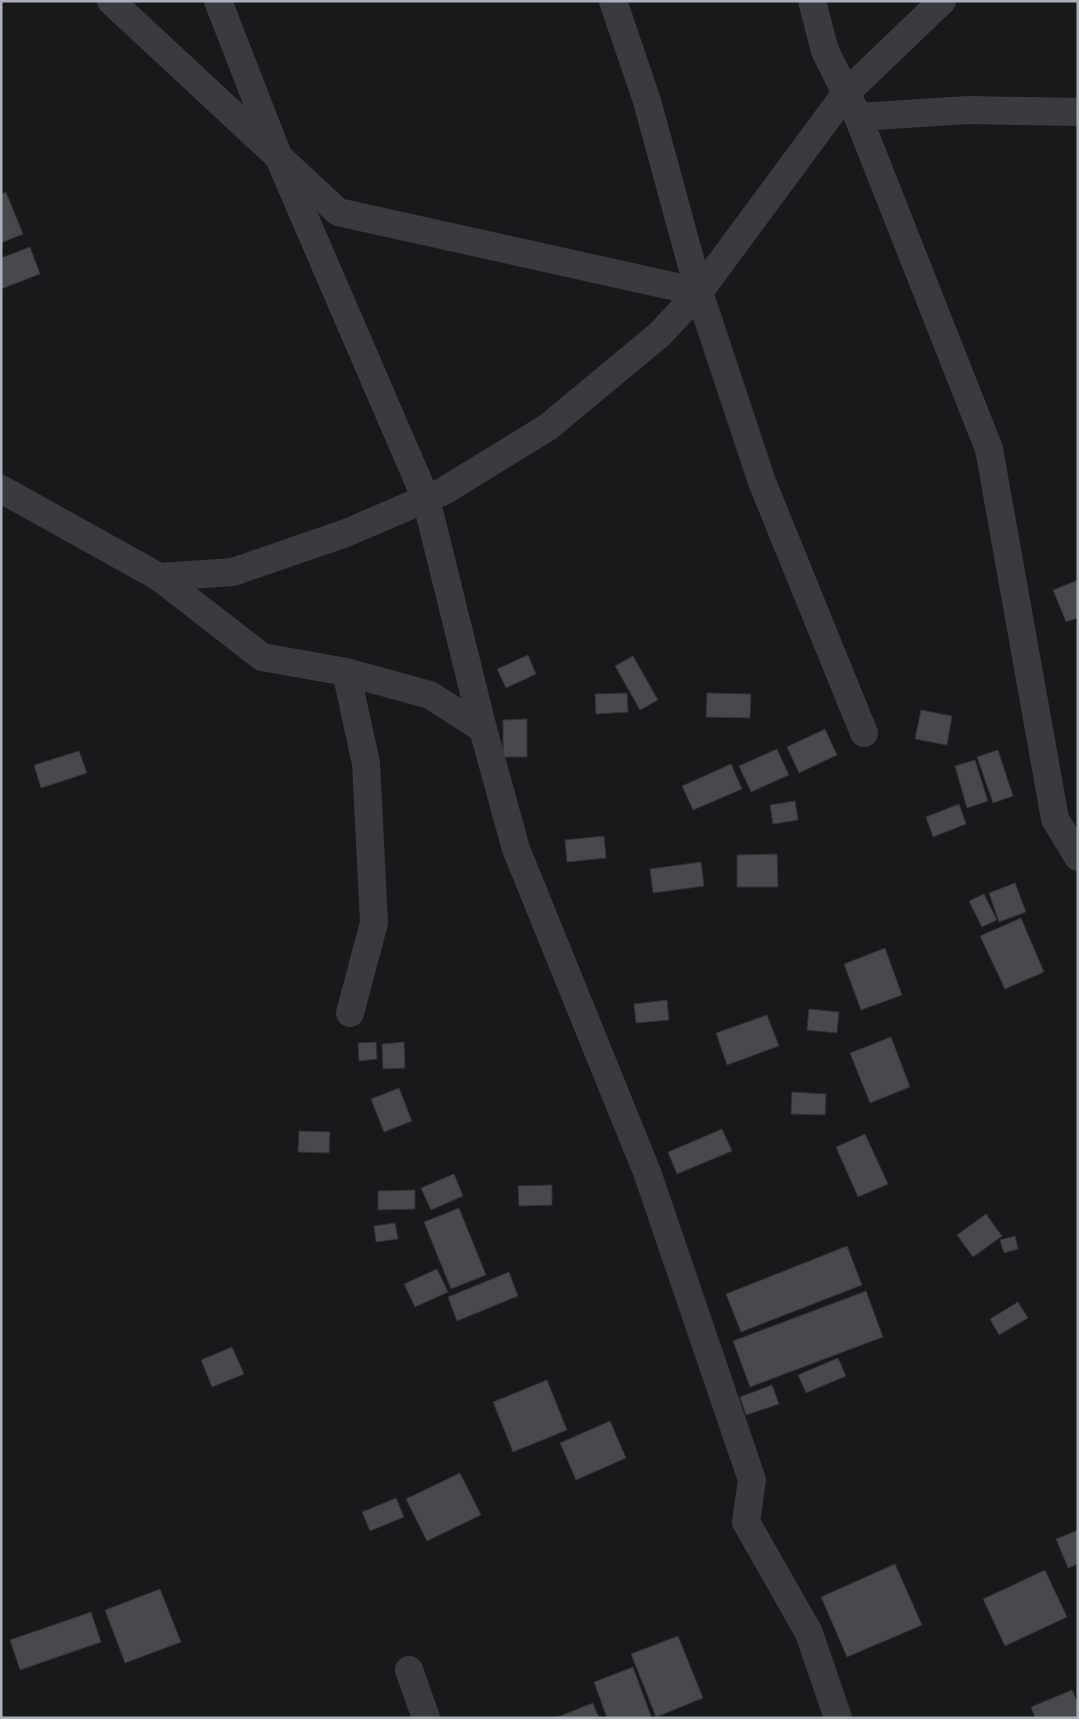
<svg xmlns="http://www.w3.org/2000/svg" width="1079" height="1719" viewBox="0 0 1079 1719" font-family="'Archivo Narrow',sans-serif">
<rect width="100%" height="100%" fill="#18191a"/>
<g fill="#48494d" stroke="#333336">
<path d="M6 192 23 234 1 243V194Z"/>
<path d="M30 247 40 274 1 289V258Z"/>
<path d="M1078 580V618L1066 622 1053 590Z"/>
<path d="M528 655 536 674 506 688 497 669Z"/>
<path d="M633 656 658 700 640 710 615 666Z"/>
<path d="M627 693 628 712 596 714 595 694Z"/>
<path d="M707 693 751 694 750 718 706 717Z"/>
<path d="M921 710 952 716 947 745 915 739Z"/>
<path d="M527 719V757H503V720Z"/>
<path d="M825 729 837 755 799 773 787 747Z"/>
<path d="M777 749 789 775 751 792 739 766Z"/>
<path d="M998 750 1013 796 993 803 977 757Z"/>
<path d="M79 751 87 773 41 788 34 765Z"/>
<path d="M975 760 988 801 967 808 955 766Z"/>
<path d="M731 764 742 789 693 810 682 786Z"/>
<path d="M795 801 798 820 773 824 770 805Z"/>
<path d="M959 804 966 824 933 837 926 817Z"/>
<path d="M604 836 606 858 567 862 565 840Z"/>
<path d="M777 854 778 887H737V855Z"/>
<path d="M701 862 704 886 653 893 650 869Z"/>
<path d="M1015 883 1026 912 999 922 989 893Z"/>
<path d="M984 894 997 920 982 927 969 901Z"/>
<path d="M1021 918 1044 972 1005 989 980 936Z"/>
<path d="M885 948 902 995 861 1010 844 964Z"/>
<path d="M667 1000 669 1020 636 1023 634 1004Z"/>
<path d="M809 1009 839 1012 837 1033 807 1030Z"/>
<path d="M767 1015 779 1046 727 1065 716 1033Z"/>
<path d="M891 1037 910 1087 870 1103 850 1053Z"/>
<path d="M376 1042 377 1059 359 1061 358 1043Z"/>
<path d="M404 1042 405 1068 383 1069 382 1044Z"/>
<path d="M399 1088 412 1121 384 1132 371 1099Z"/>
<path d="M792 1092 826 1094 825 1115 791 1114Z"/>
<path d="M722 1129 732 1151 677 1174 668 1152Z"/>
<path d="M299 1131 330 1132 329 1153 298 1152Z"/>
<path d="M865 1134 888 1184 858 1197 836 1147Z"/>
<path d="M454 1174 463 1196 431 1210 421 1188Z"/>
<path d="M552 1185V1205L519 1206 518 1186Z"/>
<path d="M415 1190V1209L378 1210V1191Z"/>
<path d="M459 1208 486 1275 451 1289 424 1222Z"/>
<path d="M986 1214 1002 1236 973 1257 957 1235Z"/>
<path d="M395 1223 398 1239 376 1242 374 1226Z"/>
<path d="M1015 1236 1018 1249 1004 1253 1000 1240Z"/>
<path d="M847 1246 862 1285 741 1332 726 1294Z"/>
<path d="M437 1269 448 1292 415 1307 404 1284Z"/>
<path d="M509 1272 518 1296 457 1321 448 1297Z"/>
<path d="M866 1291 883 1337 750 1387 733 1341Z"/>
<path d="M1018 1302 1028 1318 999 1335 990 1319Z"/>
<path d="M232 1347 244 1374 212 1387 201 1360Z"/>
<path d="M838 1358 846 1376 806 1393 798 1375Z"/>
<path d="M547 1380 567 1430 513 1452 493 1402Z"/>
<path d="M772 1385 779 1404 746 1415 740 1397Z"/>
<path d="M610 1421 626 1458 576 1480 560 1443Z"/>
<path d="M460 1473 481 1515 427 1541 406 1499Z"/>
<path d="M396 1498 404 1517 370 1531 362 1512Z"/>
<path d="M1078 1530V1564L1068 1568 1056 1539Z"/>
<path d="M895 1564 922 1625 847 1657 821 1597Z"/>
<path d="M1045 1570 1067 1617 1005 1646 983 1599Z"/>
<path d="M160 1589 181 1642 125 1663 105 1610Z"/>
<path d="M91 1612 101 1642 20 1670 10 1640Z"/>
<path d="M678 1636 703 1698 656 1717 631 1654Z"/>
<path d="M633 1667 651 1716 647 1718H607L594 1682Z"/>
<path d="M1072 1690 1078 1703V1718H1035L1031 1707Z"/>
<path d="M593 1703 599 1718H555Z"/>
</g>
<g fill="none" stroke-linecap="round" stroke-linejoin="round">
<g stroke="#3a3b3f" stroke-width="28">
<path d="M111 1 338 212 699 292"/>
<path d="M218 1 279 158 426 499 483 729 516 849 647 1172 752 1480 746 1522 809 1633 838 1718"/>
<path d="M613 1 647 101 699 292 762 482 864 733"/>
<path d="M812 1 825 51 858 117 989 449 1055 819 1078 857"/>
<path d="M858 117 968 110 1078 112"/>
<path d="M1 489 159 577 262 657 346 672 430 695 483 729"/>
<path d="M159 577 233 572 346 533 444 491 548 427 660 334 699 292 846 93 942 1"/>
<path d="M346 672 366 763 374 923 350 1013"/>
<path d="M409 1670 426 1718"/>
</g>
</g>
<rect width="1079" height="1719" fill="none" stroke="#acb1b9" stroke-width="5"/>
</svg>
